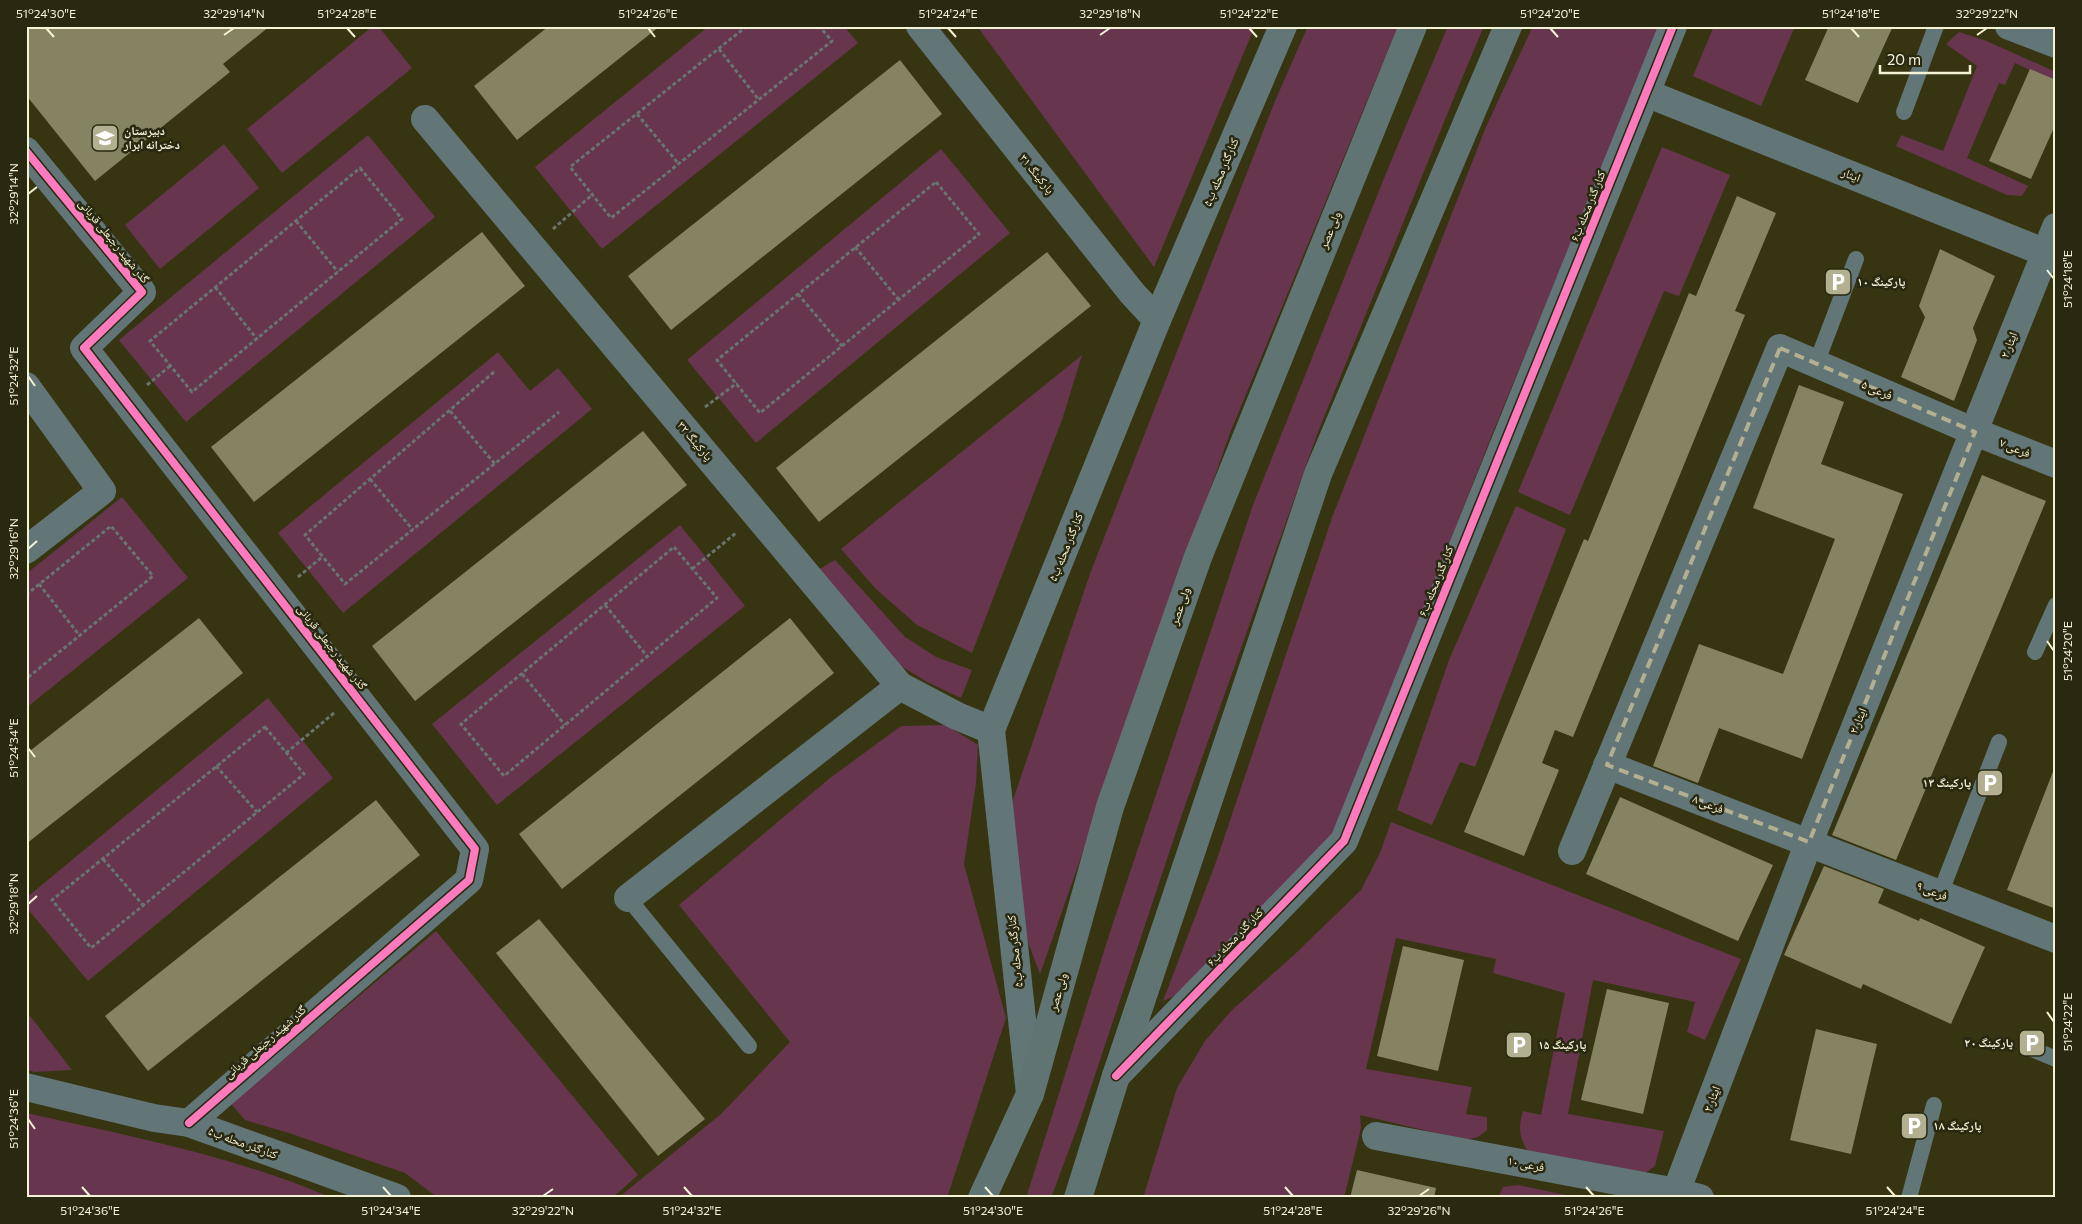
<svg xmlns="http://www.w3.org/2000/svg" width="2082" height="1224" viewBox="0 0 2082 1224" font-family="Commissioner,'Noto Naskh Arabic',sans-serif">
<rect width="100%" height="100%" fill="#373511"/>
<g fill="#67354e">
<path d="M373 26H378L412 68 282 173 247 129Z"/>
<path d="M709 26H844L858 43 602 249 535 167Z"/>
<path d="M977 26H1255L1154 267Z"/>
<path d="M1308 26H1398L1230 433 1040 974 1023 929 1012 803 1091 571 1275 101Z"/>
<path d="M1448 26H1484L1455 95 1318 432 1182 814 1080 1120 1051 1198H1026L1110 932 1253 505 1389 166Z"/>
<path d="M1533 26H1661L1493 432 1332 842 1179 994 1163 1001 1216 862 1333 515 1486 127Z"/>
<path d="M1714 26H1795L1761 106 1693 76Z"/>
<path d="M1959 32 1984 40 2056 72V83L2015 63 2005 85 1999 83 1967 158 2028 186 2022 196 2007 195 1896 146 1901 135 1943 151 1977 66 1946 44Z"/>
<path d="M368 135 435 217 186 422 119 340Z"/>
<path d="M224 144 259 188 160 269 125 225Z"/>
<path d="M1662 147 1730 175 1679 296 1664 291 1570 515 1518 492Z"/>
<path d="M941 149 1010 233 756 443 687 360Z"/>
<path d="M498 352 530 391 558 368 592 409 343 613 278 533Z"/>
<path d="M1082 355 1062 420 972 653 917 625 876 589 841 549Z"/>
<path d="M122 497 188 578 26 708V574Z"/>
<path d="M1516 506 1566 529 1475 767 1460 762 1432 825 1397 810 1449 660Z"/>
<path d="M680 525 745 606 497 805 432 724Z"/>
<path d="M835 560 905 637 936 657 972 670 961 698 927 682 893 661 811 574Z"/>
<path d="M268 698 333 778 88 981 26 907V898Z"/>
<path d="M946 725 978 745 976 783 964 864 1006 1018 947 1198H618L721 1114 790 1042 679 905 830 778 901 726Z"/>
<path d="M1391 822 1741 959 1705 1040 1687 1032 1695 1002 1593 980 1568 1114 1664 1131 1655 1166 1644 1174 1528 1152C1519 1137 1518 1127 1523 1111L1541 1115 1565 993 1493 973 1496 959 1396 938 1366 1069 1472 1087 1466 1114 1487 1117V1130L1478 1137 1466 1140 1360 1115 1361 1128 1344 1198H1143L1177 1088 1205 1041 1231 1011 1294 955 1361 890 1380 853Z"/>
<path d="M436 931 638 1175 612 1198H438L405 1173 289 1133 245 1120 231 1104Z"/>
<path d="M30 1016 72 1070 35 1072 26 1070V1018Z"/>
<path d="M26 1113C129 1136 235 1156 332 1198H26Z"/>
<path d="M1518 1185 1575 1197V1198H1498L1503 1187Z"/>
</g>
<g fill="#858362">
<path d="M26 26H270L223 64 230 72 95 181 26 95Z"/>
<path d="M549 26H660L517 140 474 86Z"/>
<path d="M1829 26H1893L1858 103 1805 80Z"/>
<path d="M900 60 942 114 671 330 628 276Z"/>
<path d="M2030 69 2056 80V123L2031 179 1989 161Z"/>
<path d="M1737 196 1776 213 1735 311 1745 315 1573 737 1555 730 1542 763 1559 770 1524 856 1464 832 1584 539 1588 541 1689 293 1696 296Z"/>
<path d="M482 232 525 286 254 502 211 447Z"/>
<path d="M1940 249 1995 276 1973 328 1977 340 1954 401 1901 377 1925 317 1919 306Z"/>
<path d="M1047 252 1091 306 819 522 776 468Z"/>
<path d="M1799 385 1844 402 1821 464 1903 494 1802 759 1719 728 1698 783 1653 766 1699 644 1783 674 1835 539 1753 508Z"/>
<path d="M643 431 687 485 415 701 372 646Z"/>
<path d="M1982 475 2046 501 1896 860 1832 835Z"/>
<path d="M199 618 243 673 26 844V754Z"/>
<path d="M790 618 834 673 562 889 519 834Z"/>
<path d="M2054 769H2056V909L2007 890Z"/>
<path d="M1620 797 1773 865 1738 941 1586 874Z"/>
<path d="M376 800 420 855 148 1071 105 1016Z"/>
<path d="M1824 866 1884 889 1878 903 1919 921 1920 918 1985 947 1951 1024 1863 984 1861 989 1784 955Z"/>
<path d="M539 919 705 1119 658 1156 496 953Z"/>
<path d="M1403 946 1464 960 1438 1071 1377 1056Z"/>
<path d="M1607 989 1669 1003 1643 1114 1581 1100Z"/>
<path d="M1816 1029 1877 1044 1851 1154 1790 1140Z"/>
<path d="M1357 1170 1436 1188 1434 1198H1350Z"/>
</g>
<g fill="none" stroke-linecap="round" stroke-linejoin="round">
<g stroke="#68746d" stroke-width="3" stroke-dasharray="4 2.5" stroke-linecap="butt">
<path d="M747 26 570 167 611 218 832 41 819 26"/>
<path d="M719 49 759 100"/>
<path d="M637 114 678 163"/>
<path d="M360 168 402 219 192 392 150 341Z"/>
<path d="M936 182 979 234 760 413 717 360Z"/>
<path d="M296 221 338 272"/>
<path d="M553 229 592 195"/>
<path d="M855 247 899 300"/>
<path d="M215 287 257 339"/>
<path d="M798 294 842 346"/>
<path d="M494 372 305 535 345 584 559 412"/>
<path d="M147 385 170 366"/>
<path d="M705 407 737 383"/>
<path d="M450 411 495 464"/>
<path d="M370 479 413 530"/>
<path d="M674 547 717 598 504 776 461 724Z"/>
<path d="M692 569 736 533"/>
<path d="M298 577 322 557"/>
<path d="M39 584 80 636"/>
<path d="M26 595 111 526 153 576 26 679"/>
<path d="M605 605 647 656"/>
<path d="M522 674 565 725"/>
<path d="M265 727 304 774 91 948 52 900Z"/>
<path d="M286 753 334 713"/>
<path d="M216 766 257 812"/>
<path d="M103 859 143 905"/>
</g>
<g stroke="#627577" stroke-width="16">
<path d="M1904 112 1936 26"/>
<path d="M1816 364 1856 259"/>
<path d="M2035 652 2056 605"/>
<path d="M1940 894 1999 742"/>
<path d="M628 898 749 1046"/>
<path d="M2032 1049 2056 1059"/>
<path d="M1909 1198 1934 1105"/>
</g>
<g stroke="#627577" stroke-width="28">
<path d="M920 26 1132 293 1157 320"/>
<path d="M2009 26 2056 44"/>
<path d="M425 119 900 686 957 716 991 730"/>
<path d="M1607 765 2056 939"/>
<path d="M1572 851 1780 348 1975 432 2056 464"/>
<path d="M628 898 900 686"/>
<path d="M1376 1136 1676 1192"/>
</g>
<g stroke="#627577" stroke-width="28">
<path d="M1646 93 2056 257"/>
<path d="M26 151 142 292 84 348 475 849 469 880 189 1123"/>
<path d="M26 386 102 491 26 550"/>
<path d="M1116 1076 1344 841 1673 26"/>
<path d="M26 1087 154 1118 189 1123 397 1198"/>
<path d="M1030 1094 991 730 1157 320 1283 26"/>
<path d="M1700 1198 1676 1192 1809 842 2056 227"/>
</g>
<g stroke="#607573" stroke-width="28">
<path d="M982 1198 1030 1094 1110 807 1198 557 1413 26"/>
<path d="M1078 1198 1116 1076 1318 474 1508 26"/>
</g>
<g stroke="#292810" stroke-width="11">
<g id="cycleway">
<path d="M26 151 142 292 84 348 475 849 469 880 189 1123"/>
<path d="M1116 1076 1344 841 1673 26"/>
</g>
</g>
<use href="#cycleway" stroke="#fd7abc" stroke-width="8"/>
</g>
<path fill="none" stroke="#b2b091" stroke-width="4" stroke-dasharray="10 6" stroke-linejoin="round" d="M1780 348 1975 432 1809 842 1607 765Z"/>
<path fill="none" stroke="#f4f3d6" stroke-width="2" d="M46 28 54 37M347 28 355 37M648 28 655 37M948 28 956 37M1249 28 1257 37M1550 28 1558 37M1851 28 1859 37M224 35 234 28M1100 35 1110 28M1977 35 1987 28M28 194 37 187M2047 270 2054 279M28 376 35 386M28 549 37 541M2047 641 2054 651M28 748 35 757M28 904 37 896M2047 1012 2054 1022M28 1119 35 1129M82 1187 90 1196M383 1187 391 1196M684 1187 692 1196M985 1187 993 1196M1285 1187 1293 1196M1586 1187 1594 1196M1887 1187 1895 1196M543 1196 553 1189M1419 1196 1429 1189"/>
<defs>
<g id="school-square" transform="scale(1.4375)"><rect x="-9" y="-9" width="18" height="18" rx="4" fill="#b2b091" stroke="#292810"/><path d="M0-5L7-2L0 1L-7-2ZM-4 1L0 2.5L4 1V4Q0 6-4 4Z" fill="#fff"/></g>
<g id="parking-square" transform="scale(1.4375)"><rect x="-9" y="-9" width="18" height="18" rx="4" fill="#b2b091" stroke="#292810"/><path d="M-3.5-5.5H1a3.5 3.5 0 0 1 0 7H-1V5.5H-3.5ZM-1-3.4V-.6H.8a1.4 1.4 0 0 0 0-2.8Z" fill="#fff"/></g>
</defs>
<g fill-rule="evenodd">
<use href="#school-square" x="105" y="138"/>
<use href="#parking-square" x="1838" y="282"/>
<use href="#parking-square" x="1990" y="783"/>
<use href="#parking-square" x="2032" y="1043"/>
<use href="#parking-square" x="1519" y="1045"/>
<use href="#parking-square" x="1914" y="1126"/>
</g>
<g text-anchor="middle" stroke-width="5" stroke-linejoin="round" paint-order="stroke">
<g font-size="12" font-weight="bold" fill="#f4f3d6" stroke="#292810" text-anchor="start">
<text x="124" y="135">دبیرستان<tspan x="124" dy="14">دخترانه ابرار</tspan></text>
<text x="1857" y="286">پارکینگ ۱۰</text>
<text x="1971" y="787" text-anchor="end">پارکینگ ۱۳</text>
<text x="2013" y="1047" text-anchor="end">پارکینگ ۲۰</text>
<text x="1538" y="1049">پارکینگ ۱۵</text>
<text x="1933" y="1130">پارکینگ ۱۸</text>
</g>
<g font-size="12" fill="#f4f3d6" stroke="#292810">
<text transform="translate(1221 172) rotate(-67)" y="4">کنارگذر محله ب۵</text>
<text transform="translate(1037 174) rotate(51)" y="4">پارکینگ ۳۱</text>
<text transform="translate(1851 175) rotate(22)" y="4">ایثار</text>
<text transform="translate(1588 206) rotate(-68)" y="4">کنار گذر محله ب۶</text>
<text transform="translate(1330 230) rotate(-68)" y="4">ولی عصر</text>
<text transform="translate(114 241) rotate(51)" y="4">گذر شهید رجبعلی قربانی</text>
<text transform="translate(2009 345) rotate(-69)" y="4">ایثار ۲</text>
<text transform="translate(1877 390) rotate(23)" y="4">فرعی ۵</text>
<text transform="translate(695 441) rotate(50)" y="4">پارکینگ ۳۲</text>
<text transform="translate(2015 448) rotate(22)" y="4">فرعی ۷</text>
<text transform="translate(1066 547) rotate(-68)" y="4">کنارگذر محله ب۵</text>
<text transform="translate(1436 581) rotate(-68)" y="4">کنار گذر محله ب۶</text>
<text transform="translate(1180 606) rotate(-71)" y="4">ولی عصر</text>
<text transform="translate(332 647) rotate(52)" y="4">گذر شهید رجبعلی قربانی</text>
<text transform="translate(1858 721) rotate(-68)" y="4">ایثار ۲</text>
<text transform="translate(1708 804) rotate(21)" y="4">فرعی ۸</text>
<text transform="translate(1932 891) rotate(21)" y="4">فرعی ۹</text>
<text transform="translate(1235 937) rotate(-46)" y="4">کنار گذر محله ب۶</text>
<text transform="translate(1015 951) rotate(-96)" y="4">کنارگذر محله ب۵</text>
<text transform="translate(1058 992) rotate(-74)" y="4">ولی عصر</text>
<text transform="translate(265 1042) rotate(-41)" y="4">گذر شهید رجبعلی قربانی</text>
<text transform="translate(1712 1099) rotate(-69)" y="4">ایثار ۲</text>
<text transform="translate(243 1143) rotate(20)" y="4">کنارگذر محله ب۵</text>
<text transform="translate(1526 1164) rotate(11)" y="4">فرعی ۱۰</text>
</g>
</g>
<rect width="2082" height="1224" fill="none" stroke="#292810" stroke-width="55"/>
<path d="M1880 65v8h90v-8" fill="none" stroke="#f4f3d6" stroke-width="2.5"/>
<text x="1887" y="65" font-size="15" fill="#f4f3d6" stroke="#292810" stroke-width="4" paint-order="stroke">20 m</text>
<rect x="28" y="28" width="2026" height="1168" fill="none" stroke="#f4f3d6" stroke-width="2"/>
<g font-size="12" text-anchor="middle" fill="#f4f3d6">
<text x="46" y="18">51°24'30"E</text>
<text x="234" y="18">32°29'14"N</text>
<text x="347" y="18">51°24'28"E</text>
<text x="648" y="18">51°24'26"E</text>
<text x="948" y="18">51°24'24"E</text>
<text x="1110" y="18">32°29'18"N</text>
<text x="1249" y="18">51°24'22"E</text>
<text x="1550" y="18">51°24'20"E</text>
<text x="1851" y="18">51°24'18"E</text>
<text x="1987" y="18">32°29'22"N</text>
<text transform="translate(14 194) rotate(-90)" y="4">32°29'14"N</text>
<text transform="translate(2068 279) rotate(-90)" y="4">51°24'18"E</text>
<text transform="translate(14 376) rotate(-90)" y="4">51°24'32"E</text>
<text transform="translate(14 549) rotate(-90)" y="4">32°29'16"N</text>
<text transform="translate(2068 651) rotate(-90)" y="4">51°24'20"E</text>
<text transform="translate(14 748) rotate(-90)" y="4">51°24'34"E</text>
<text transform="translate(14 904) rotate(-90)" y="4">32°29'18"N</text>
<text transform="translate(2068 1022) rotate(-90)" y="4">51°24'22"E</text>
<text transform="translate(14 1119) rotate(-90)" y="4">51°24'36"E</text>
<text x="90" y="1215">51°24'36"E</text>
<text x="391" y="1215">51°24'34"E</text>
<text x="543" y="1215">32°29'22"N</text>
<text x="692" y="1215">51°24'32"E</text>
<text x="993" y="1215">51°24'30"E</text>
<text x="1293" y="1215">51°24'28"E</text>
<text x="1419" y="1215">32°29'26"N</text>
<text x="1594" y="1215">51°24'26"E</text>
<text x="1895" y="1215">51°24'24"E</text>
</g>
</svg>
